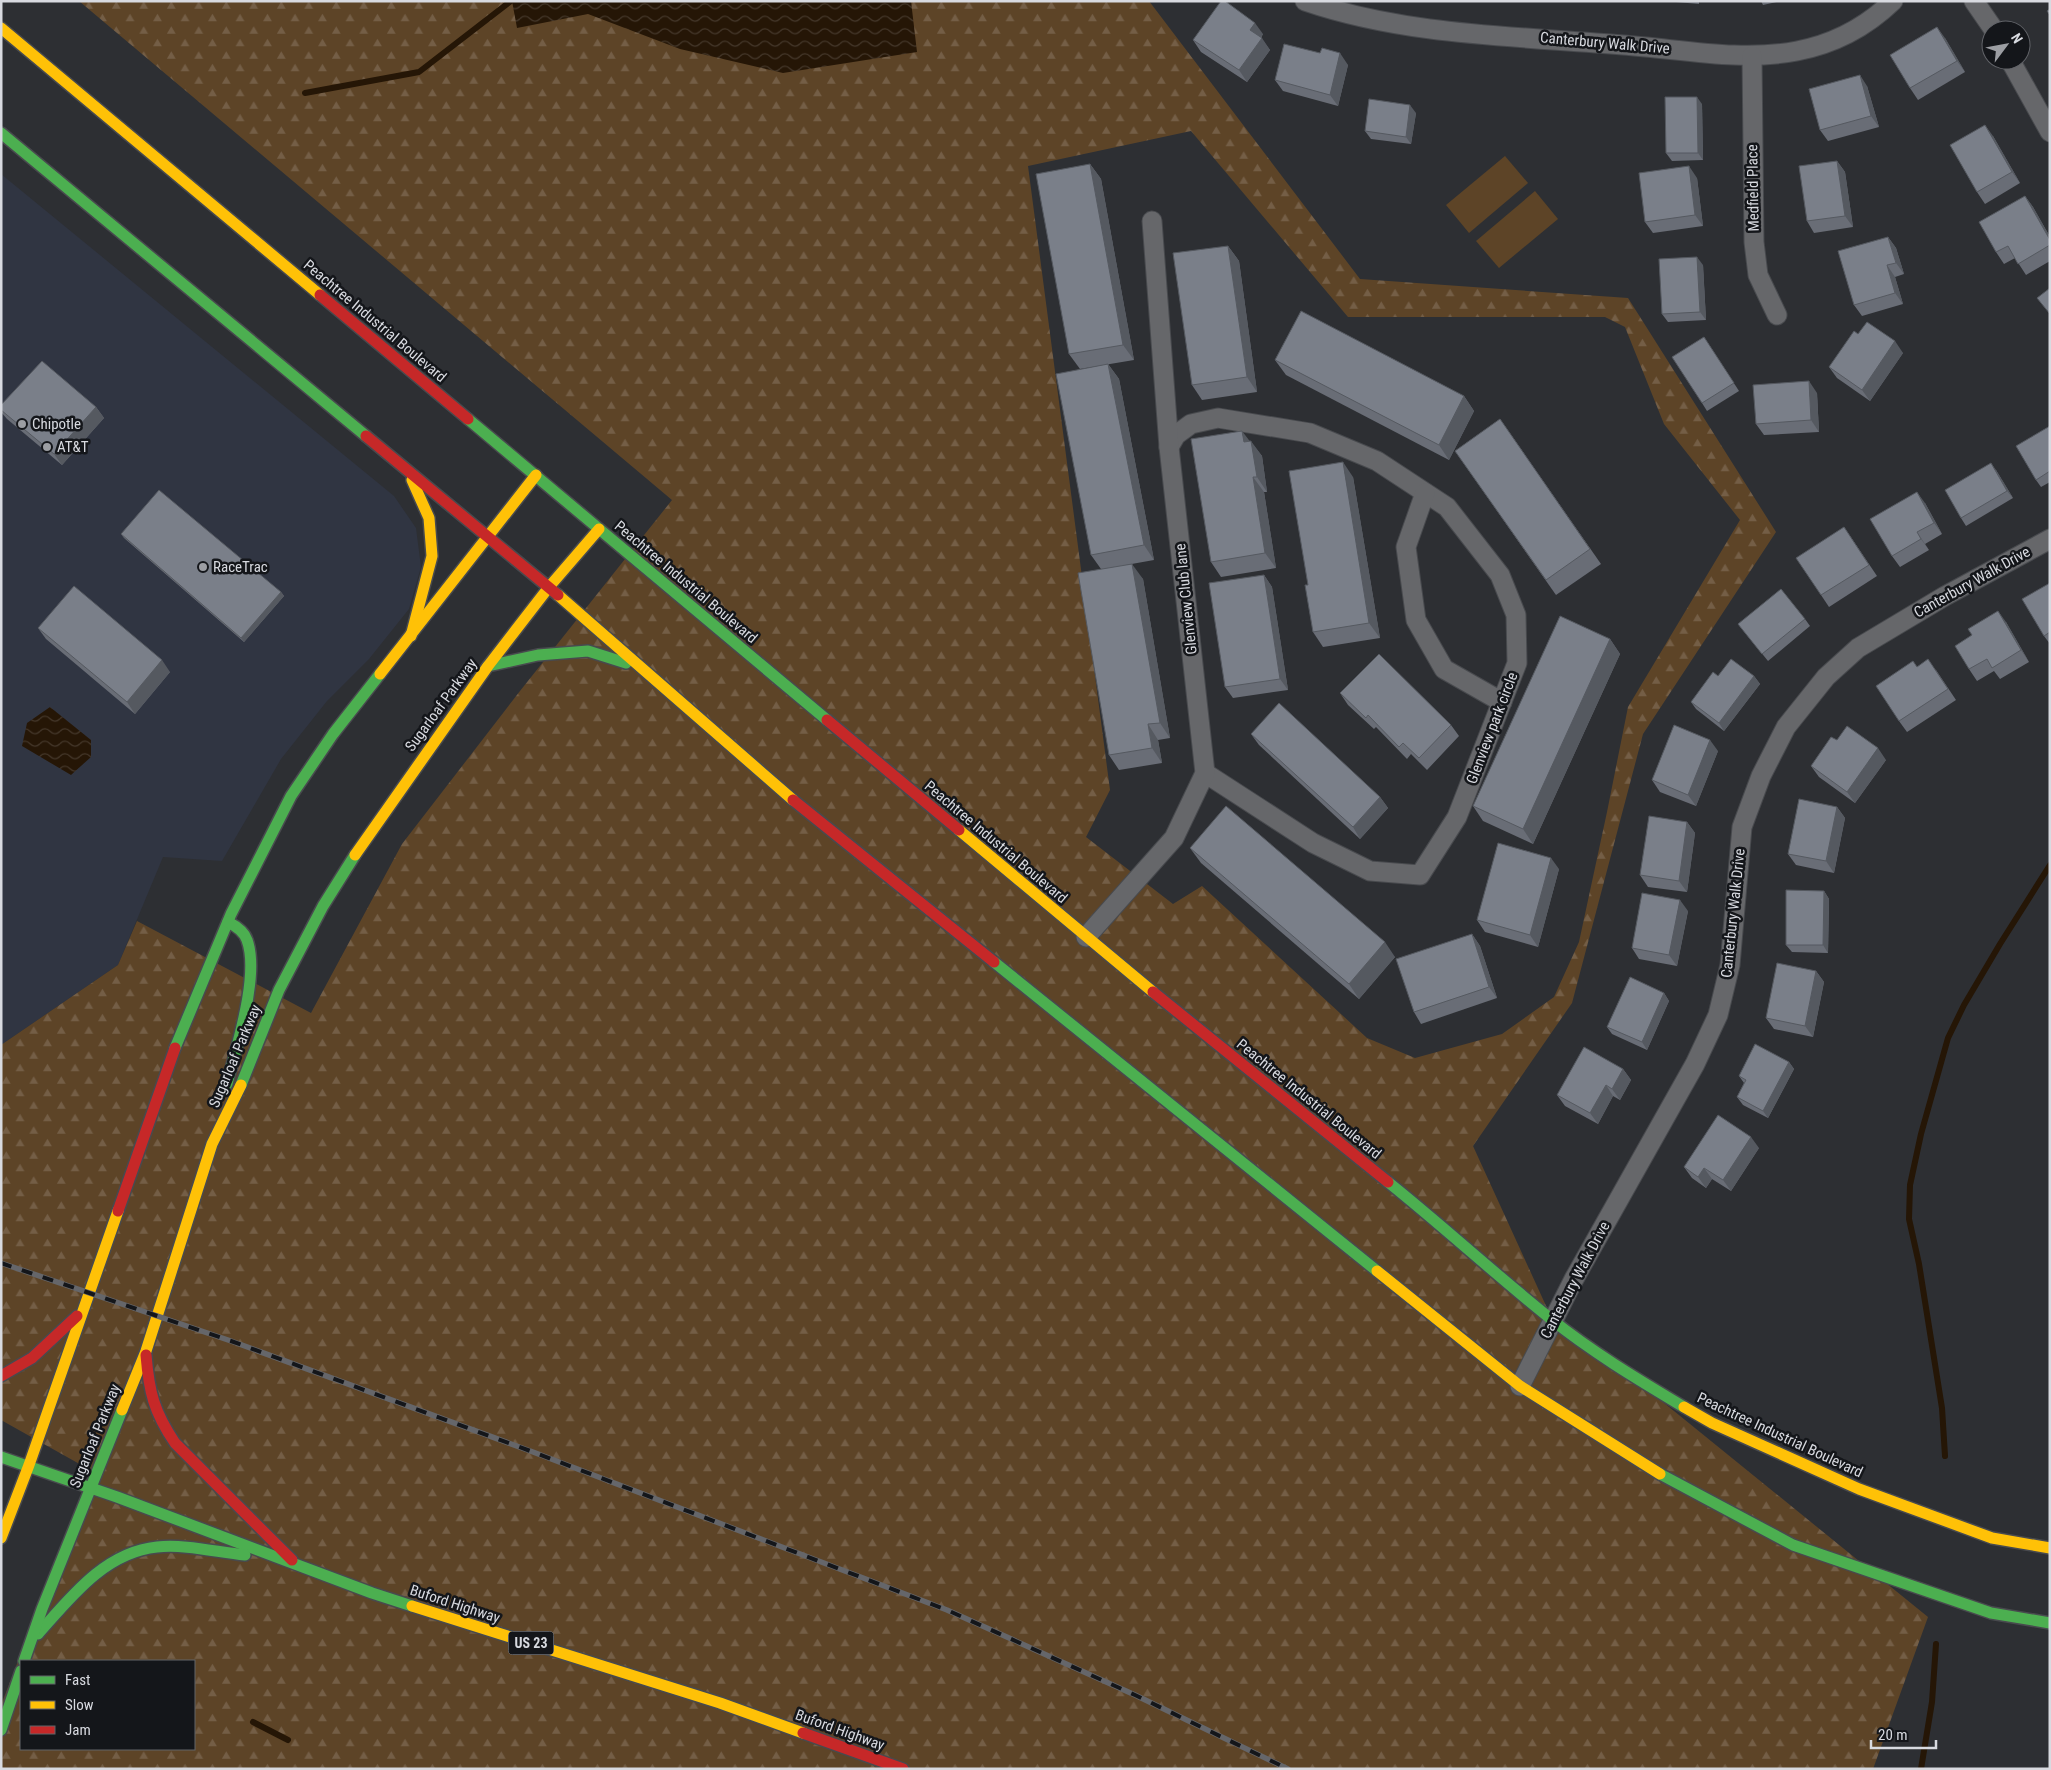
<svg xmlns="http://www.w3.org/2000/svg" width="2051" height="1770" viewBox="0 0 2051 1770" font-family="'Roboto Condensed',sans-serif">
<defs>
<pattern id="forest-firs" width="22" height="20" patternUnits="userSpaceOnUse" patternTransform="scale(1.25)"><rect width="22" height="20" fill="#5d4427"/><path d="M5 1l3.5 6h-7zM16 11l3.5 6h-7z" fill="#745e46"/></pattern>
<pattern id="water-waves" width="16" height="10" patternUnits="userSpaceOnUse" patternTransform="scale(1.25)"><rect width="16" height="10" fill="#251606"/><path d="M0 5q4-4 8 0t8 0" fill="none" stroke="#44372a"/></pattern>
</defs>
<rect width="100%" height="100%" fill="#2d2f33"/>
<path fill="#303542" d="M1 174 394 496 416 528 421 567 409 609 369 659 327 701 281 759 222 861 163 857 118 965 1 1045Z"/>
<path fill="url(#forest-firs)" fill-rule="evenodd" d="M79 1H1149L1360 279 1628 298 1776 532 1643 734 1572 1003 1473 1146 1547 1308 1928 1617 1873 1769H1V1705L92 1471 1 1420V1045L118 965 137 921 311 1013 402 844 520 691 672 500ZM1191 131 1348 317H1605L1625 327 1664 424 1740 520 1628 707 1607 812 1579 942 1554 997 1502 1034 1415 1058 1367 1038 1202 886 1173 904 1086 837 1110 790 1028 166ZM21 1661H194V1749H21Z"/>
<g fill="#5d4427">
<path d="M1505 156 1528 183 1469 233 1446 205Z"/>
<path d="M1535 191 1558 219 1499 268 1476 241Z"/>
</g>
<g fill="url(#water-waves)">
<path d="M512 1H911L917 52 783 73 680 49 588 14 517 28Z"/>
<path d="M50 707 91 740V757L71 775 22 746 27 723Z"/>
</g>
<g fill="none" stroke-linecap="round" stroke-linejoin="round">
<g stroke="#251606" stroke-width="6">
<path d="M305 93 419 72 511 1"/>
<path d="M1945 1456 1942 1408 1919 1264 1909 1219 1910 1185 1921 1134 1948 1038 1964 1005 2000 944 2050 865"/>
<path d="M253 1722 288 1740"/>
<path d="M1921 1769 1932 1702 1936 1644"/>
</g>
<g stroke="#484a4e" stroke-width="21">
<g id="street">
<path d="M1305 1C1407 36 1517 36 1623 45 1681 49 1740 62 1797 51 1834 44 1866 27 1893 1"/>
<path d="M1974 1 1994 30"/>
<path d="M1752 56 1754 242 1758 275 1777 315"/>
<path d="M2010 60 2050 132"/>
<path d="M1169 447 1176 435 1191 424 1218 418 1310 433 1377 461 1447 507 1500 575 1516 615 1517 663 1457 817 1420 875 1370 871 1313 843 1205 773"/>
<path d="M1425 493 1406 547 1416 620 1444 669 1502 702"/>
<path d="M1086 937 1174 838 1205 773 1169 447 1152 221"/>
<path d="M1520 1386 1574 1279 1695 1064 1718 1015 1730 965 1742 827 1761 776 1786 727 1826 677 1858 648 1945 596 2050 539"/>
</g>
</g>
<g stroke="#484a4e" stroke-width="14">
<g id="fast">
<path d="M1 133 366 436"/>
<path d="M468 419 827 720"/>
<path d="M488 666 538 655 588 651 626 663"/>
<path d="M994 962 1377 1271"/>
<path d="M175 1048 231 914 291 796 333 734 380 674"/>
<path d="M227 1084C236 1048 260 975 247 940 244 931 236 926 228 922"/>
<path d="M241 1085 279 990 323 906 355 855"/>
<path d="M1388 1182C1444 1227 1496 1275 1551 1319 1592 1352 1639 1380 1684 1407"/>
<path d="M1 1457 117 1497 372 1593 412 1606"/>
<path d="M1660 1474 1793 1545 1991 1613 2050 1623"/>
<path d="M38 1634C70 1598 105 1552 157 1547 185 1544 216 1552 245 1555"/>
<path d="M24 1661 42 1609 122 1410"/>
<path d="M1 1730 21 1671"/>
</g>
</g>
<g stroke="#484a4e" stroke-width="14">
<g id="slow">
<path d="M1 28 320 295"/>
<path d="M558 595 793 800"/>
<path d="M411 636 432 556 429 518 412 480"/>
<path d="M380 674 536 475"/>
<path d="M959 830 1153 992"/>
<path d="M355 855 488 666 549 587 599 529"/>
<path d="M1377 1271 1520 1386 1660 1474"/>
<path d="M1684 1407 1712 1423 1859 1489 1992 1538 2050 1548"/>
<path d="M122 1410 146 1351 212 1144 241 1085"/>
<path d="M1 1538 29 1465 118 1211"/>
<path d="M412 1606 720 1703 803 1733"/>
</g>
</g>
<g stroke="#484a4e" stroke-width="14">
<g id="jam">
<path d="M320 295 468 419"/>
<path d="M366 436 558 595"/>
<path d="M827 720 959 830"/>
<path d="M793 800 994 962"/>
<path d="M1153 992 1388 1182"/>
<path d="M118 1211 175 1048"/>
<path d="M146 1355C149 1392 154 1412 175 1443L292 1560"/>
<path d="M1 1376 32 1358 77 1316"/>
<path d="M803 1733 903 1769"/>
</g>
</g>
<use href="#street" stroke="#66676a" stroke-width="19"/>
<use href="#fast" stroke="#4caf50" stroke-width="11"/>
<use href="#slow" stroke="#ffc107" stroke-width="11"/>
<use href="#jam" stroke="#c62828" stroke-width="11"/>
<g stroke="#65666a" stroke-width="5.5">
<path id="rail" d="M1 1263 231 1341 533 1452 947 1610 1135 1695 1288 1769"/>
</g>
<use href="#rail" stroke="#14161a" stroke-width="4" stroke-dasharray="11" stroke-linecap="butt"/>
</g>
<g fill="#696d76">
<path d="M1675 1H1699V4L1676 2Z"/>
<path d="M1761 1H1781L1763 5Z"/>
<path d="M1263 34 1261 38 1270 50 1247 82 1201 52 1193 40Z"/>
<path d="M1945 38 1965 72 1918 100 1910 88Z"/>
<path d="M1320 53 1348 65 1338 106 1283 91 1275 80Z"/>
<path d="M1867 86 1879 127 1828 141 1820 130Z"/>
<path d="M1702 104 1703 160 1672 161 1666 153Z"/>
<path d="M1416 113 1411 144 1371 139 1365 131Z"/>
<path d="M1993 136 2020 183 1985 204 1977 192Z"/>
<path d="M1837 161 1845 172 1853 227 1814 233 1807 221Z"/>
<path d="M1090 164 1101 179 1134 360 1080 369 1069 354Z"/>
<path d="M1697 178 1703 226 1653 233 1645 222Z"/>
<path d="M2025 196 2033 207 2050 237V261L2026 275 2015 258 2004 264 1996 252Z"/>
<path d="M1888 237 1896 248 1904 274 1895 277 1903 304 1862 316 1854 305Z"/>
<path d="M1228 246 1239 261 1257 392 1202 400 1192 385Z"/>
<path d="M1703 265 1706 320 1668 322 1662 314Z"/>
<path d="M1858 334 1903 353 1870 401 1837 378 1829 367Z"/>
<path d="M1704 337 1739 391 1707 411 1702 403Z"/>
<path d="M1275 360 1464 396 1474 411 1449 460 1286 375Z"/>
<path d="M1108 364 1119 379 1154 560 1126 565 1143 579 1170 738 1158 740 1162 763 1119 770 1109 755 1101 569 1091 555Z"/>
<path d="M1817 393 1819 432 1764 435 1756 424Z"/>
<path d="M1 405 96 407 104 418 62 465 7 419 1 412Z"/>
<path d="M1500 419 1601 564 1556 595 1455 451Z"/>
<path d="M2050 426V482L2041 487 2036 480Z"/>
<path d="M1250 441 1262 456 1267 492H1264L1276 568 1221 577 1211 562Z"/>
<path d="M1996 470 2013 498 1966 526 1961 518Z"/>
<path d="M1353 477 1380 638 1323 647 1313 632 1308 585Z"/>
<path d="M1925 503 1942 534 1925 544 1929 550 1900 567 1892 556Z"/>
<path d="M1844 527 1877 576 1829 607 1821 595Z"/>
<path d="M121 534 281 592 284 596 244 642 124 538Z"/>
<path d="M1264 575 1272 587 1288 690 1233 698 1225 687Z"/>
<path d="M2050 583V644L2044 636Z"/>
<path d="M1805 619 1810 626 1768 661 1738 624Z"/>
<path d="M2006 622 2029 662 2000 679 1994 671 1977 681 1969 669Z"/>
<path d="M38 628 170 672 135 714 46 639Z"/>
<path d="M1610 639 1620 654 1533 844 1483 821 1473 806Z"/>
<path d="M1917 666 1936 670 1956 700 1907 732 1899 721Z"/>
<path d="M1718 676H1754L1760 684 1724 731 1696 709 1691 702Z"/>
<path d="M1340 693 1451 725 1459 736 1427 770 1411 754 1407 759 1376 727 1374 729 1348 705Z"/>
<path d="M1251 734 1380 797 1388 808 1360 839 1259 745Z"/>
<path d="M1718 751 1696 806 1660 792 1652 780Z"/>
<path d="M1886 760 1855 803 1819 777 1811 766Z"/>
<path d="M1837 807 1845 818 1834 873 1796 865 1788 854Z"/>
<path d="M1687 822 1695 833 1687 892 1648 887 1640 875Z"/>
<path d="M1190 848 1395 957 1359 999 1201 863Z"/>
<path d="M1559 869 1538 947 1485 932 1477 920Z"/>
<path d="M1824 891 1829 899 1828 953 1792 952 1786 945Z"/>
<path d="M1688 911 1677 966 1639 959 1632 948Z"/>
<path d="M1472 934 1480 946 1497 998 1421 1024 1414 1012Z"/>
<path d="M1816 971 1824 982 1813 1037 1774 1029 1766 1018Z"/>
<path d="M1664 993 1669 1001 1647 1050 1612 1034 1607 1027Z"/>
<path d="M1789 1062 1794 1069 1768 1118 1743 1105 1737 1097 1744 1083 1739 1076Z"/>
<path d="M1623 1069 1631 1080 1620 1100 1613 1096 1598 1124 1565 1106 1557 1095Z"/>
<path d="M1759 1148 1731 1191 1712 1179 1706 1188 1692 1178 1684 1167Z"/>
</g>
<g fill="#555960">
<path d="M1255 23 1263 34 1258 42 1250 30Z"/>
<path d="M1937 27 1945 38 1965 72 1957 61Z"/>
<path d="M1262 38 1270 50 1247 82 1239 70Z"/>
<path d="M1340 53 1348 65 1338 106 1330 95Z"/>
<path d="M1860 75 1867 86 1879 127 1871 116Z"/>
<path d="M1697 97 1702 104 1703 160 1698 153Z"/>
<path d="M1410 105 1416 113 1411 144 1406 137Z"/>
<path d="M1985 125 1993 136 2020 183 2012 172Z"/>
<path d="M1837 161 1845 172 1853 227 1845 216Z"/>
<path d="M1090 164 1101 179 1134 360 1123 345Z"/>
<path d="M1689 166 1697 178 1703 226 1695 215Z"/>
<path d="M2025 196 2033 207 2050 237V240Z"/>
<path d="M1888 237 1896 248 1904 274 1896 263Z"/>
<path d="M1228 246 1239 261 1257 392 1247 377Z"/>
<path d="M1697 257 1703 265 1706 320 1700 312Z"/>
<path d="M1887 265 1895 277 1903 304 1895 293Z"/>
<path d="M1895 341 1903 353 1870 401 1862 390Z"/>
<path d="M1108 364 1119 379 1154 560 1144 545Z"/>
<path d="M1809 381 1817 393 1819 432 1811 420Z"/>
<path d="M1464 396 1474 411 1449 460 1439 445Z"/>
<path d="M96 407 104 418 62 465 54 454Z"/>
<path d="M1242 431 1252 444 1251 441 1262 456 1267 492 1257 477 1244 442Z"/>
<path d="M1343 462 1353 477 1380 638 1369 623Z"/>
<path d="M1991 463 1996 470 2013 498 2007 491Z"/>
<path d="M1253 477 1264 492 1276 568 1265 553Z"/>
<path d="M1917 492 1925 503 1942 534 1934 523Z"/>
<path d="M1917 532 1929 550 1921 539Z"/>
<path d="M1132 564 1143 579 1170 738 1160 723Z"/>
<path d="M1264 575 1272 587 1288 690 1280 679Z"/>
<path d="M281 592 284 596 244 642 241 638Z"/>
<path d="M1998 611 2006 622 2029 662 2021 650Z"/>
<path d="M1610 639 1620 654 1533 844 1523 829Z"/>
<path d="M162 660 170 672 135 714 127 702Z"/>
<path d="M1754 676 1760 684 1724 731 1719 723Z"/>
<path d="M1148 724 1158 740 1162 763 1152 748Z"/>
<path d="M1710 740 1718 751 1696 806 1688 795Z"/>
<path d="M1878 748 1886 760 1855 803 1847 792Z"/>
<path d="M1380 797 1388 808 1360 839 1353 827Z"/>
<path d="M1837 807 1845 818 1834 873 1826 861Z"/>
<path d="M1687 822 1695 833 1687 892 1679 881Z"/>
<path d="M1551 858 1559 869 1538 947 1530 935Z"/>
<path d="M1824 891 1829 899 1828 953 1823 945Z"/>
<path d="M1680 900 1688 911 1677 966 1669 955Z"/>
<path d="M1472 934 1480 946 1497 998 1489 987Z"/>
<path d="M1385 942 1395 957 1359 999 1349 984Z"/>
<path d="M1816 971 1824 982 1813 1037 1805 1026Z"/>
<path d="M1664 993 1669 1001 1647 1050 1642 1042Z"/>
<path d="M1789 1062 1794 1069 1768 1118 1763 1111Z"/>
<path d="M1623 1069 1631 1080 1620 1100 1612 1089Z"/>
<path d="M1606 1085 1613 1096 1598 1124 1590 1113Z"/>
<path d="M1751 1137 1759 1148 1731 1191 1723 1180Z"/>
<path d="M1704 1168 1712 1179 1706 1188 1698 1177Z"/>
</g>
<g fill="#7a7f89" stroke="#555960">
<path d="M1221 1H1225L1255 23 1250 30 1262 38 1239 70 1193 40Z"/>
<path d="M2050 9V15L2047 11Z"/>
<path d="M1937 27 1957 61 1910 88 1890 55Z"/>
<path d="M1284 44 1320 53 1322 48 1340 53 1330 95 1275 80Z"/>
<path d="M1860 75 1871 116 1820 130 1809 89Z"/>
<path d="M1665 97H1697L1698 153H1666Z"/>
<path d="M1369 99 1410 105 1406 137 1365 131Z"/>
<path d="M1985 125 2012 172 1977 192 1950 145Z"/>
<path d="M1837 161 1845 216 1807 221 1799 166Z"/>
<path d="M1090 164 1123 345 1069 354 1036 174Z"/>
<path d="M1689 166 1695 215 1645 222 1639 173Z"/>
<path d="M2025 196 2050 240V245L2018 264 2008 246 1996 252 1979 222Z"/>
<path d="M1888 237 1896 263 1887 265 1895 293 1854 305 1838 251Z"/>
<path d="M1228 246 1247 377 1192 385 1173 253Z"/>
<path d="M1697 257 1700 312 1662 314 1659 259Z"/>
<path d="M2050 288V314L2037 298Z"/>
<path d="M1301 311 1464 396 1439 445 1275 360Z"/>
<path d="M1867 322 1895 341 1862 390 1829 367 1854 331 1858 334Z"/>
<path d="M1704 337 1734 383 1702 403 1672 357Z"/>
<path d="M42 361 96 407 54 454 1 410V405Z"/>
<path d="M1108 364 1144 545 1091 555 1056 374Z"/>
<path d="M1809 381 1811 420 1756 424 1753 385Z"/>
<path d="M1500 419 1590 549 1546 580 1455 451Z"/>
<path d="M2050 426V471L2036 480 2016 446Z"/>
<path d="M1242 431 1244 442 1251 441 1257 477H1253L1265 553 1211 562 1191 439Z"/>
<path d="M1343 462 1369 623 1313 632 1305 585H1308L1289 471Z"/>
<path d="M1991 463 2007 491 1961 518 1945 490Z"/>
<path d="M159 490 281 592 241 638 121 534Z"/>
<path d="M1917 492 1934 523 1917 532 1921 539 1892 556 1870 519Z"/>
<path d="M1844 527 1869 565 1821 595 1796 558Z"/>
<path d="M1132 564 1160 723 1148 724 1152 748 1109 755 1078 573Z"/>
<path d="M1264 575 1280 679 1225 687 1209 583Z"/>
<path d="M2050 583V632L2044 636 2022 599Z"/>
<path d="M74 586 162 660 127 702 38 628Z"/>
<path d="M1781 589 1805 619 1762 654 1738 624Z"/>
<path d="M1998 611 2021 650 1992 668 1987 659 1969 669 1955 646 1972 635 1968 629Z"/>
<path d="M1560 616 1610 639 1523 829 1473 806Z"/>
<path d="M1379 654 1451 725 1419 758 1403 743 1399 747 1368 715 1366 718 1340 693Z"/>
<path d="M1731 659 1754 676 1719 723 1691 702 1713 672 1718 676Z"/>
<path d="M1928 659 1948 689 1899 721 1876 686 1913 661 1917 667Z"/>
<path d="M1279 703 1380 797 1353 827 1251 734Z"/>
<path d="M1674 725 1710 740 1688 795 1652 780Z"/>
<path d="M1847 726 1878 748 1847 792 1811 766 1831 737 1837 740Z"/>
<path d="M1799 799 1837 807 1826 861 1788 854Z"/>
<path d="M1226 806 1385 942 1349 984 1190 848Z"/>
<path d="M1649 816 1687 822 1679 881 1640 875Z"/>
<path d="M1498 843 1551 858 1530 935 1477 920Z"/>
<path d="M1786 890 1824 891 1823 945H1786Z"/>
<path d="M1642 893 1680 900 1669 955 1632 948Z"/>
<path d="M1472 934 1489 987 1414 1012 1396 959Z"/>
<path d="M1777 963 1816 971 1805 1026 1766 1018Z"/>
<path d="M1630 977 1664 993 1642 1042 1607 1027Z"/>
<path d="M1755 1044 1789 1062 1763 1111 1737 1097 1746 1080 1739 1076Z"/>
<path d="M1584 1047 1623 1069 1612 1089 1606 1085 1590 1113 1557 1095Z"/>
<path d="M1718 1115 1751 1137 1723 1180 1704 1168 1698 1177 1684 1167Z"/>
</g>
<g fill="#9c9ea3" stroke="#14161a" stroke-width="2">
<circle cx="22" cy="424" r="5"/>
<circle cx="47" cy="447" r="5"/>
<circle cx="203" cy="567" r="5"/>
</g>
<g text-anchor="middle" stroke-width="5" stroke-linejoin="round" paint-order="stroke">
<rect fill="#14161a" stroke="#9d9fa5" stroke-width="1" x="508.5" y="1631.5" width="45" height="23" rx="4"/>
<g font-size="14" font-weight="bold" fill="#d8dae0">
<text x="531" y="1648">US 23</text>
</g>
<g font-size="15" fill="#d8dae0" stroke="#14161a">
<text transform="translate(1605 43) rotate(5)" y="5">Canterbury Walk Drive</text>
<text transform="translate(1753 188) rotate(-91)" y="5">Medfield Place</text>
<text transform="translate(375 321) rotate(40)" y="5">Peachtree Industrial Boulevard</text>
<text transform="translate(686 582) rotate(40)" y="5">Peachtree Industrial Boulevard</text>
<text transform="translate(1972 582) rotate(-29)" y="5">Canterbury Walk Drive</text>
<text transform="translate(1186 599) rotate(-96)" y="5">Glenview Club lane</text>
<text transform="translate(441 705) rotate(-54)" y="5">Sugarloaf Parkway</text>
<text transform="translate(1492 728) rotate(-69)" y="5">Glenview park circle</text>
<text transform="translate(996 842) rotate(40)" y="5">Peachtree Industrial Boulevard</text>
<text transform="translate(1733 913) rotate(-84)" y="5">Canterbury Walk Drive</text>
<text transform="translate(235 1056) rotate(-67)" y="5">Sugarloaf Parkway</text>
<text transform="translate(1309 1099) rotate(39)" y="5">Peachtree Industrial Boulevard</text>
<text transform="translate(1575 1280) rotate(-62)" y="5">Canterbury Walk Drive</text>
<text transform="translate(1780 1435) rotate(25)" y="5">Peachtree Industrial Boulevard</text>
<text transform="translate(95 1436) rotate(-68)" y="5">Sugarloaf Parkway</text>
<text transform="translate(455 1604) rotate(18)" y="5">Buford Highway</text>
<text transform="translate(840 1730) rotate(20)" y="5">Buford Highway</text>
</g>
<g font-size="15" fill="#d8dae0" stroke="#14161a" text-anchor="start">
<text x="32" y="429">Chipotle</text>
<text x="57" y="452">AT&amp;T</text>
<text x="213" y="572">RaceTrac</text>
</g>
</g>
<rect width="2051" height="1770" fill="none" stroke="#d8dae0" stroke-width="5"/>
<rect x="20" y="1660" width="175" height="90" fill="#14161a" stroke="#626469"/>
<rect x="30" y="1676" width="25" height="8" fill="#4caf50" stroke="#626469"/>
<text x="65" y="1685" font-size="15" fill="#d8dae0">Fast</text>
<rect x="30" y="1701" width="25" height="8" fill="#ffc107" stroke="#626469"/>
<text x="65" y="1710" font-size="15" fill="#d8dae0">Slow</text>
<rect x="30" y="1726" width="25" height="8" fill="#c62828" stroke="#626469"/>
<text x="65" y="1735" font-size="15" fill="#d8dae0">Jam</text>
<g transform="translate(2006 45) rotate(58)"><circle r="24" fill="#14161a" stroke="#626469"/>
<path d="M0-4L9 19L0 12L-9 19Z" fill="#9c9ea3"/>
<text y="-8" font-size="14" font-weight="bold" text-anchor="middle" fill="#d8dae0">N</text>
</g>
<path d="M1871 1740v8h65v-8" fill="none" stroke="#d8dae0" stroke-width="2.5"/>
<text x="1878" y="1740" font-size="15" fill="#d8dae0" stroke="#14161a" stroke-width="4" paint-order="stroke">20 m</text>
</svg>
